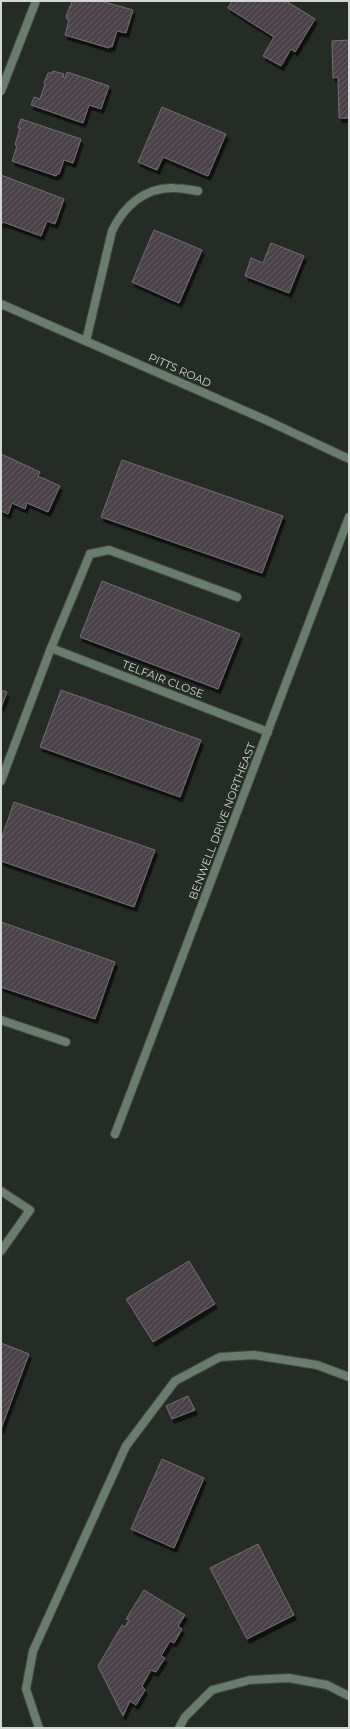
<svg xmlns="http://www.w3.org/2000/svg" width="350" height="1729" viewBox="0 0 350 1729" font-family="Montserrat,sans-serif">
<defs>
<pattern id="building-hatch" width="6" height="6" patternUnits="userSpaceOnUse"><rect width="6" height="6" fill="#4c434a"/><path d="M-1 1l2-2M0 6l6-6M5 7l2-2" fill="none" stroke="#655d63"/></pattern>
<filter id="shadow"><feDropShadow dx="2.5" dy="4.5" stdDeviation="0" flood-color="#0009"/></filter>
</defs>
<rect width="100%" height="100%" fill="#242c25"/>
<g fill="url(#building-hatch)" stroke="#766c73" filter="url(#shadow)">
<path d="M70 1H101L133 10 126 33 117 31 112 47 110 46 109 48 65 35 69 20 67 19 66 16 72 2Z"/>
<path d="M232 1H286L315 19 295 52 291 49 281 66 263 56 274 37 228 8Z"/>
<path d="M349 40V118H339L338 77 333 78 332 41Z"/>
<path d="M53 71 64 74 63 77 65 78 67 72 109 86 101 109 89 105 83 123 31 105 34 97 40 99 45 84 46 85 44 83 48 73H52Z"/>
<path d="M162 107 226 134 208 176 163 157 157 170 138 162Z"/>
<path d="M21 119 81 139 73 163 64 160 59 174H57L56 176 12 161 17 146 15 145 20 128H18Z"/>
<path d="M1 175 64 199 55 224 47 221 41 236 3 222 2 224H1Z"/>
<path d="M154 230 202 250 179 303 132 282Z"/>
<path d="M271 243 304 256 289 293 245 276 251 258 263 263Z"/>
<path d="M1 454 40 472 38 476 60 486 48 512 27 503 25 509 12 503 8 514 1 511Z"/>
<path d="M122 460 283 516 262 573 101 517Z"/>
<path d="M102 581 240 634 218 689 80 637Z"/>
<path d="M1 690 7 692 1 708Z"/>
<path d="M61 690 201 740 180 797 40 747Z"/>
<path d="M14 802 155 850 134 907 1 861V840Z"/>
<path d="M1 922 115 962 95 1019 1 987Z"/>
<path d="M189 1261 215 1304 153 1342 126 1299Z"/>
<path d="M1 1343 29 1354 1 1429Z"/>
<path d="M188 1396 195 1410 172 1419 166 1406Z"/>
<path d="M162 1459 204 1478 174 1548 131 1529Z"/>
<path d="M258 1544 294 1615 247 1639 210 1568Z"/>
<path d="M144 1590 185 1615 178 1626 182 1629 174 1643 170 1641 161 1656 165 1658 156 1672 151 1670 142 1686 145 1690 136 1705 130 1701 123 1716 98 1666 122 1625 125 1627 129 1620 126 1619Z"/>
</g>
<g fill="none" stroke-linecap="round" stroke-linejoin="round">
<g stroke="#404741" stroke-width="10">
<g id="service">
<path d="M86 341 112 231C124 206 145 187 174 188 182 188 190 190 198 191"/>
<path d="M90 554 109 550 237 597"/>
<path d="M1 1020 66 1042"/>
</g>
</g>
<g stroke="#404741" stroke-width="10">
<g id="minor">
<path d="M1 91 36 1"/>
<path d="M1 304 268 421 349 459"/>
<path d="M51 648 268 732"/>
<path d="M1 781 51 648 90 554"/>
<path d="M115 1134 349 517"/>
<path d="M1 1191 30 1210 1 1251"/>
<path d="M39 1728 26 1689 33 1651 126 1446 175 1381 220 1357 254 1355 317 1365 349 1377"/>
<path d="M179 1728 185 1717 212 1690 250 1680 289 1678 327 1685 349 1696"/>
</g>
</g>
<use href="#service" stroke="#697c6d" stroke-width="8"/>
<use href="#minor" stroke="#697c6d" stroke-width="8"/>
</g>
<g text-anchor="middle" stroke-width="3" stroke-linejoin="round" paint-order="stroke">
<g font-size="11" fill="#d2d7d3" stroke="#242c25">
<text transform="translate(180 370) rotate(24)" y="4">PITTS ROAD</text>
<text transform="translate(163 679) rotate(21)" y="4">TELFAIR CLOSE</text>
<text transform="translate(222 821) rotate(-69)" y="4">BENWELL DRIVE NORTHEAST</text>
</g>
</g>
<rect width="350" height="1729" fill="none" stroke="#d2d7d3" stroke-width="4"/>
</svg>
